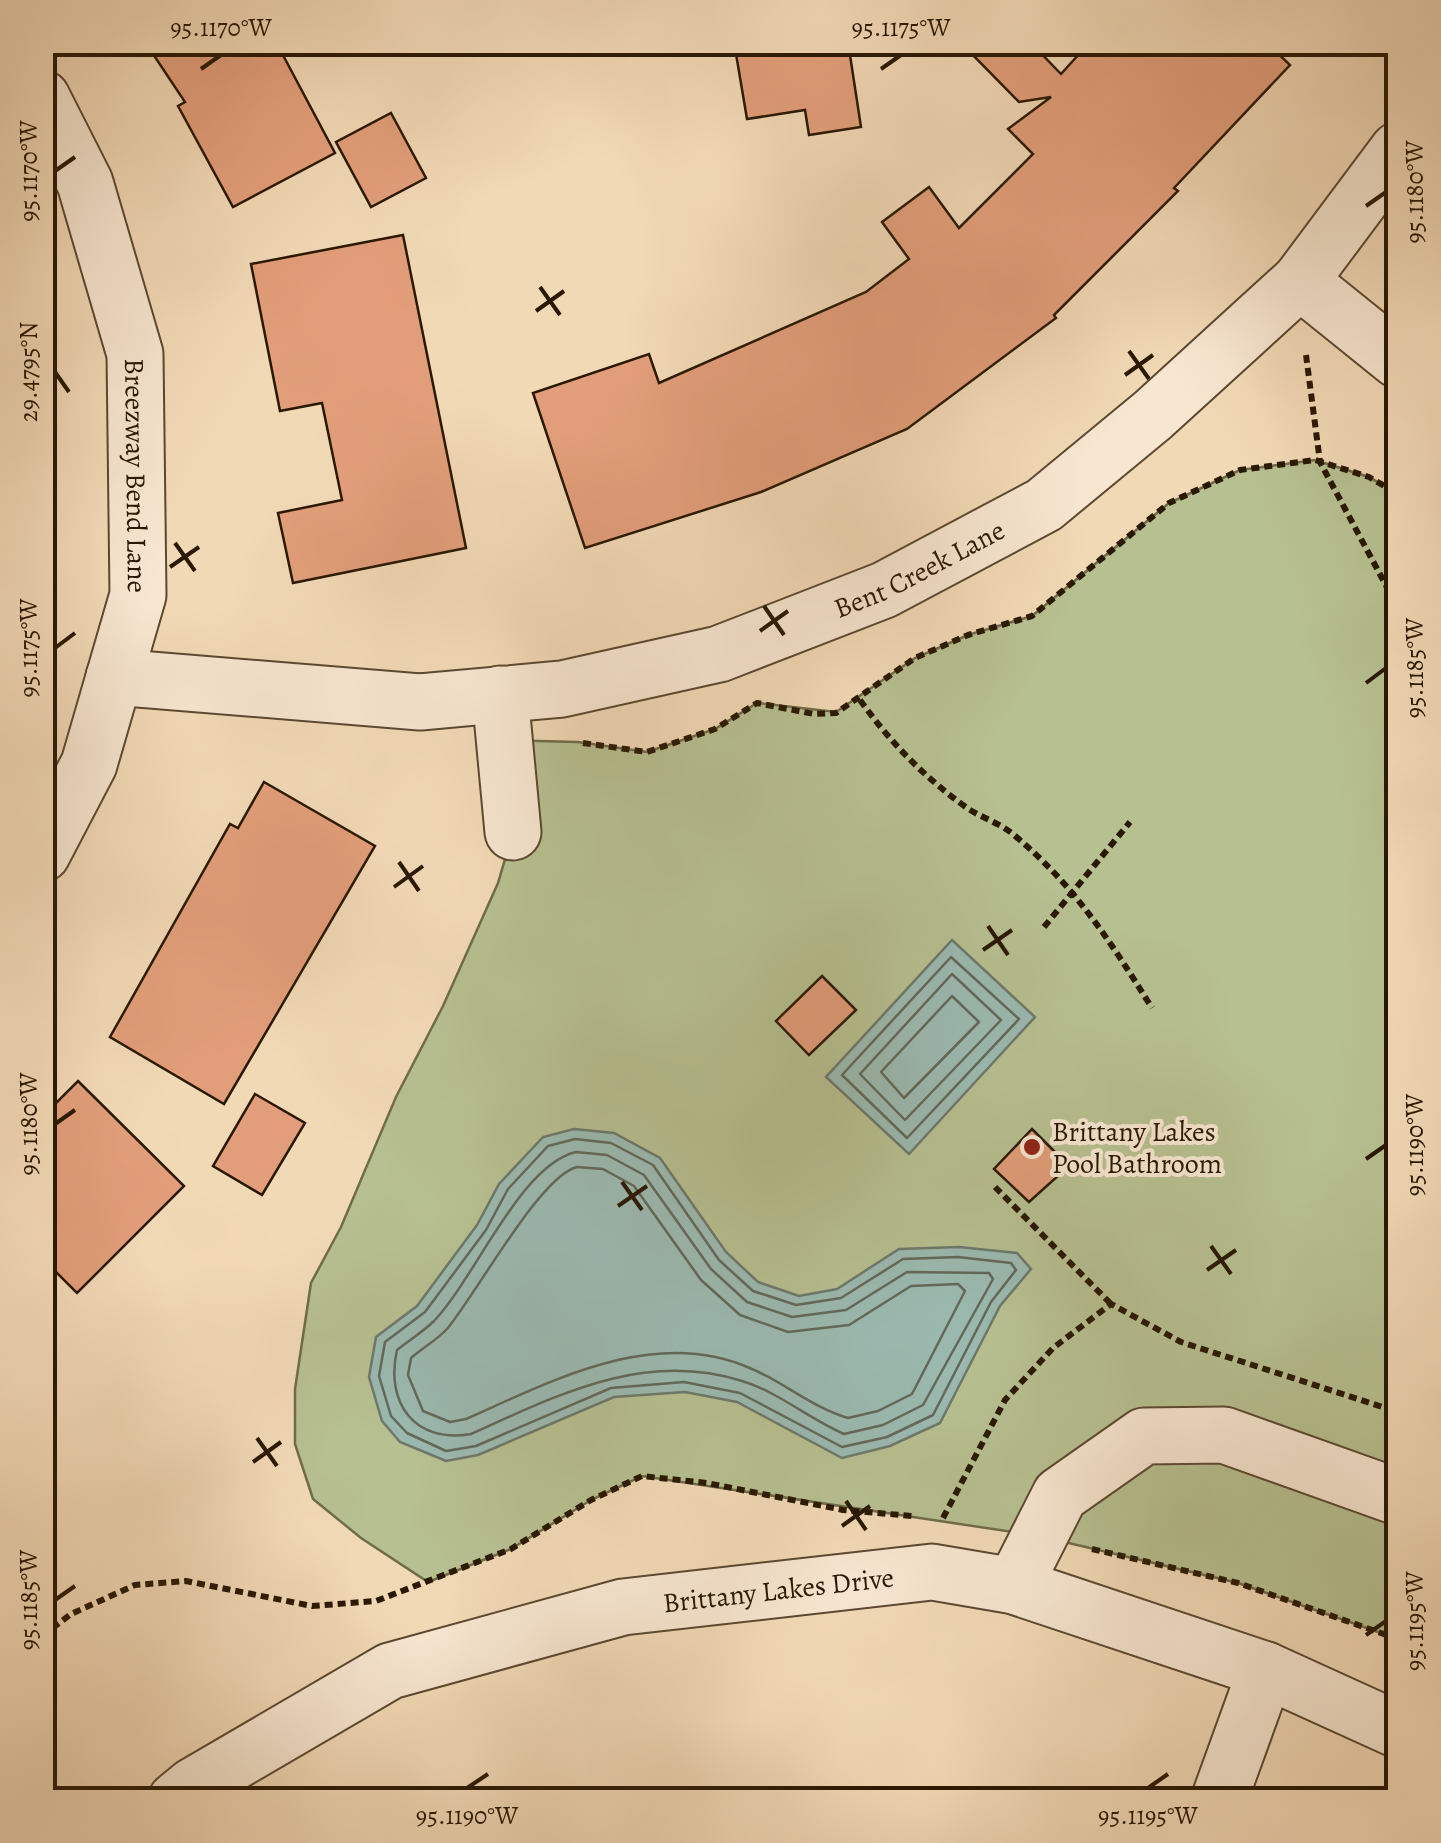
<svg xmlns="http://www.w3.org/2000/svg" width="1441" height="1843" viewBox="0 0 1441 1843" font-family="Alegreya,serif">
<rect width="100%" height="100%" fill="#f2d9b6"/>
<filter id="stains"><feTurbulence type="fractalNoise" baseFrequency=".002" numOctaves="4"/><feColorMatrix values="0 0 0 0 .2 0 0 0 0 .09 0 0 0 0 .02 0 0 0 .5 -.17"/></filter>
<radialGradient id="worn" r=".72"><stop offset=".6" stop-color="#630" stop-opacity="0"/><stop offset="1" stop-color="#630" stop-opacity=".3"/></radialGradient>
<path fill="#b7c091" stroke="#706c4a" stroke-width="2.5" d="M1315 460 1369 477 1398 494V1639L1238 1583 1039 1536 642 1476 591 1500 511 1549 428 1582 361 1538 313 1499 295 1444V1389L311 1283 341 1227 396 1097 443 1006 498 883 513 832 501 740 578 742 647 752 715 729 757 703 836 712 915 658 968 635 1032 616 1169 503 1240 470Z"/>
<g fill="#9bbab1" stroke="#6d796b" stroke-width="2.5">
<path d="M952 940 1035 1017 909 1154 826 1077Z"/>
<path d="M574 1129 614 1133 660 1158 726 1252 758 1282 799 1296 837 1289 899 1249 959 1247 1017 1253 1031 1269 1000 1306 940 1423 890 1446 842 1458 737 1402 685 1392 614 1397 478 1455 446 1461 400 1442 382 1421 369 1377 376 1337 417 1306 477 1225 499 1184 543 1137Z"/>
</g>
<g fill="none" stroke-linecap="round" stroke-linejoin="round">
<g stroke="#62695a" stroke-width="2.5">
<path d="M951 957 1019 1019 907 1138 842 1075Z"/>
<path d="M952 974 1001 1020 905 1120 860 1074Z"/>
<path d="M952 996 979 1022 904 1098 881 1072Z"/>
<path d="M575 1139 611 1143 653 1165 719 1260 753 1291 796 1305 841 1298 903 1259 958 1257 1011 1263 1016 1270 991 1302 933 1415 887 1437 842 1447 740 1393 684 1382 611 1388 476 1446 446 1451 407 1433 391 1416 379 1376 385 1342 425 1312 486 1230 508 1189 548 1146Z"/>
<path d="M576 1152 607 1155 644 1175 711 1269 747 1302 792 1317 846 1310 907 1272 989 1273 993 1279 923 1405 883 1425 844 1434C810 1419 776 1391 742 1381 644 1350 558 1395 471 1434 414 1444 385 1402 397 1350 409 1340 423 1332 434 1321 476 1277 520 1165 576 1152Z"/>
<path d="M577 1167 603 1169 634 1186 701 1280 740 1315 788 1332 849 1325 911 1286 958 1284 965 1291 912 1394 878 1411 848 1418C813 1408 785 1383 752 1369 656 1325 552 1381 466 1419L450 1422 423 1411 408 1375 411 1358C422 1348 437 1340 447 1329 477 1293 540 1176 577 1167Z"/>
</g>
</g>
<g fill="#e29e7a" stroke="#291803" stroke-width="2.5">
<path d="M145 42H276L335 153 233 207 178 106 185 102Z"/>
<path d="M734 42H848L861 127 809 135 805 110 747 119Z"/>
<path d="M960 42H1030L1061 74 1090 42H1266L1290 65 1174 188 1178 191 1054 315 1056 318 907 429 761 492 585 548 533 393 649 354 659 383 866 292 909 259 882 222 929 187 959 228 1033 154 1008 129 1051 97 1019 102Z"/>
<path d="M391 113 426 178 371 207 336 142Z"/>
<path d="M403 235 466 548 293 583 278 513 342 500 322 403 280 411 251 264Z"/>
<path d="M264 782 375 846 224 1104 110 1037 230 824 238 828Z"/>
<path d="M822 976 856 1010 809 1055 776 1021Z"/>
<path d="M78 1081 184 1186 77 1293 42 1258V1117Z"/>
<path d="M255 1094 305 1123 262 1195 213 1166Z"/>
<path d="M1032 1129 1069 1166 1029 1202 994 1169Z"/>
</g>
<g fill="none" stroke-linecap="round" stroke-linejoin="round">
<g stroke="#5b4830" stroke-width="59">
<g id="minor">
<path id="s1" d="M42 98 85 183 135 354 138 595 89 764 42 854"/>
<path d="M1300 281 1398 360"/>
<path id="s2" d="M114 677 420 702 562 689 719 654 884 590 1044 505 1153 415 1300 281 1398 150"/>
<path d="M500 694 513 832"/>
<path d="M1014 1586 1060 1495 1144 1436 1224 1435 1398 1497"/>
<path id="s3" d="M176 1800 193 1786 390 1671 623 1607 932 1572 1014 1586 1266 1670 1398 1730"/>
<path d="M1219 1800 1266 1670"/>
</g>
</g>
<g stroke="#291803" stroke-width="6" stroke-dasharray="8 5" stroke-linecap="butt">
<path d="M1306 355 1320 462 1398 608"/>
<path d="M860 700C891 743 924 777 967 808 982 818 1000 823 1014 835 1075 886 1110 941 1152 1008"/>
<path d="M583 743 647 752 715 729 757 703 814 714 836 713 915 658 968 635 1032 616 1169 503 1240 470 1315 460 1369 477 1398 494"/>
<path d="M1044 927 1130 822"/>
<path d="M995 1187 1111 1304"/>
<path d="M943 1518 1005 1400 1053 1348 1111 1304 1181 1342 1398 1412"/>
<path d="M1092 1549 1238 1583 1398 1639"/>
<path d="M42 1636 71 1614 135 1585 186 1581 312 1606 376 1601 511 1549 591 1500 642 1476 707 1483 843 1510 912 1516"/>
</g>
<use href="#minor" stroke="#f7e6d0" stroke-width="55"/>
</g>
<path fill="none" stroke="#291803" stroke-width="4" d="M201 69 221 55M881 69 901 55M55 171 75 157M1366 206 1386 192M540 287 560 315M536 311 564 291M1129 351 1149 379M55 372 69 392M1125 375 1153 355M175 543 195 571M170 567 199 547M764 606 784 635M760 631 788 611M55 648 75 633M1366 683 1386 668M399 862 419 891M394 887 423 866M988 926 1008 955M983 950 1012 930M55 1124 75 1110M1366 1159 1386 1145M622 1182 642 1210M618 1206 647 1186M1211 1246 1231 1274M1207 1270 1236 1250M257 1438 277 1466M253 1462 281 1442M846 1501 866 1530M842 1526 870 1506M55 1600 75 1586M1366 1635 1386 1621M467 1788 488 1774M1148 1788 1168 1774"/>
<circle fill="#8f2418" stroke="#f7e6d0" stroke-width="4" cx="1032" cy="1147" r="10"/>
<g text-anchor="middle" stroke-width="8" stroke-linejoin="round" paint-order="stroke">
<g font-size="28" fill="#291803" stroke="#f7e6d0">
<text dy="10" stroke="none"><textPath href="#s1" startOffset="395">Breezway Bend Lane</textPath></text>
<text dy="10" stroke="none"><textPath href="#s2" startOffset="828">Bent Creek Lane</textPath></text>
<text dy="10" stroke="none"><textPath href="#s3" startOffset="648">Brittany Lakes Drive</textPath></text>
</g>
<g font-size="28" fill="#291803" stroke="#f7e6d0" text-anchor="start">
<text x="1052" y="1141">Brittany Lakes<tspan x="1052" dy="32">Pool Bathroom</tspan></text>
</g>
</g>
<rect width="1441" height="1843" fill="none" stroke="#f2d9b6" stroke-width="110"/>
<rect x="55" y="55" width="1331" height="1733" fill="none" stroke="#291803" stroke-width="4"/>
<g font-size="25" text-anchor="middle" fill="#291803">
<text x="221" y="36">95.1170°W</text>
<text x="901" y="36">95.1175°W</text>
<text transform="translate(28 171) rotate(-90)" y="9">95.1170°W</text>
<text transform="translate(1414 192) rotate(-90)" y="9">95.1180°W</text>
<text transform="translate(28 372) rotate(-90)" y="9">29.4795°N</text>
<text transform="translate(28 648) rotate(-90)" y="9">95.1175°W</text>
<text transform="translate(1414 668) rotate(-90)" y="9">95.1185°W</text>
<text transform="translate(28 1124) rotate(-90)" y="9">95.1180°W</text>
<text transform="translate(1414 1145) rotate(-90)" y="9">95.1190°W</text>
<text transform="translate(28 1600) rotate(-90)" y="9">95.1185°W</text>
<text transform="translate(1414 1621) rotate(-90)" y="9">95.1195°W</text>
<text x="467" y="1824">95.1190°W</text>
<text x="1148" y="1824">95.1195°W</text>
</g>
<rect width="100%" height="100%" filter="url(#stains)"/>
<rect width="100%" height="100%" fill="url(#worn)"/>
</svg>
